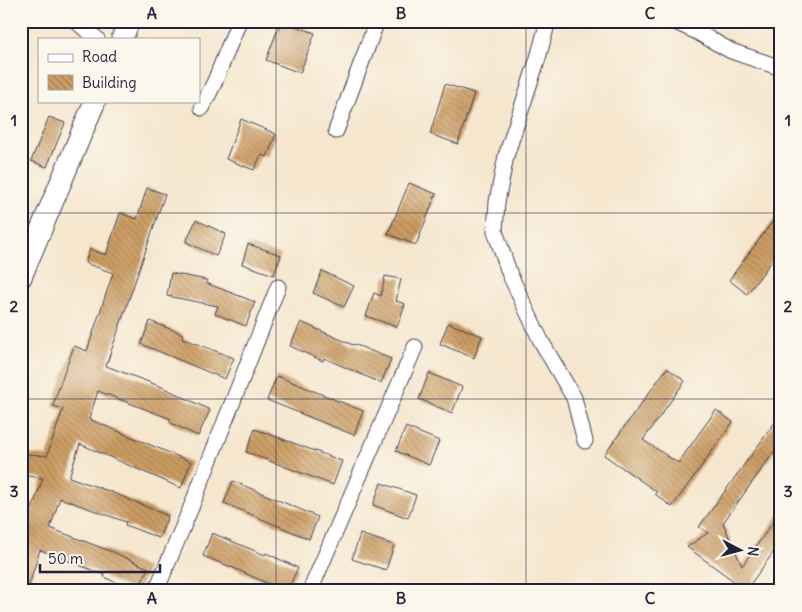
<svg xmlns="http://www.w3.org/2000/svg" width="802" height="612" viewBox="0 0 802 612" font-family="Delius,sans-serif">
<defs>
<pattern id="building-back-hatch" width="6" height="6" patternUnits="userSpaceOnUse" patternTransform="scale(1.25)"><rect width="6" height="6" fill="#cc9c62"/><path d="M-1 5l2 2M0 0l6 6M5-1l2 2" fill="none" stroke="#a57f52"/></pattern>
</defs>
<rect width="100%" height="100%" fill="#fbf7ec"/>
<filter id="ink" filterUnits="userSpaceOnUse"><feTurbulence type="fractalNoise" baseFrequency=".02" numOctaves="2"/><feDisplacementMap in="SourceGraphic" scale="10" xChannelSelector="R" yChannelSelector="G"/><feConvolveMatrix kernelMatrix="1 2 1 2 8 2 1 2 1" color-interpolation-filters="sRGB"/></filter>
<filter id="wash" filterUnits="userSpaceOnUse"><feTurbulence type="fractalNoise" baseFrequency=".0096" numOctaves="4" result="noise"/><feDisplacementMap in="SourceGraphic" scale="20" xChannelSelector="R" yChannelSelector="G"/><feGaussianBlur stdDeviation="1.12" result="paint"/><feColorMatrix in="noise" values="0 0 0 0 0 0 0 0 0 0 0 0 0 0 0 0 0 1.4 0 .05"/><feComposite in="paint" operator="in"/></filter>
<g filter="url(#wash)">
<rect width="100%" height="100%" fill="#f5e6cd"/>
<g id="blocks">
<g fill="url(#building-back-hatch)">
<path d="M281 21 315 33 300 73 266 60Z"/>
<path d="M445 84 474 93 458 144 430 134Z"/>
<path d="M49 117 65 123 47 167 31 161Z"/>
<path d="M241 119 276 134 267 157 261 155 254 170 226 159Z"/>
<path d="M409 183 436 194 416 245 388 234Z"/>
<path d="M147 188 165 194 106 366 162 387 210 410 198 436 169 422 171 419 98 391 89 419 191 462 181 488 80 444 69 477 114 493 168 516 159 538 125 525 126 522 60 498 50 528 115 553 148 568 138 591H134L104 577 105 575 40 550 27 591H21V539L43 478 21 475V453L47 456 63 409 53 406 59 387 74 346 87 351 113 273 85 263 90 249 106 255 120 213 137 219Z"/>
<path d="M781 210V249L747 294 729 280Z"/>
<path d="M196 220 226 234 216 256 186 242Z"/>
<path d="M248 244 281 255 274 275 242 264Z"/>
<path d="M322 271 354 286 344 307 313 293Z"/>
<path d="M171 273 207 280 206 283 255 302 246 326 215 314 218 306 167 296Z"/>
<path d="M385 276 401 279 396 301 405 304 397 327 366 316 374 293 381 296Z"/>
<path d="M150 321 183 334 182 338 234 358 225 379 141 344Z"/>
<path d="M301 322 353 345 354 344 391 359 381 383 324 358 323 361 290 346Z"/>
<path d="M448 323 482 336 474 358 440 344Z"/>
<path d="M667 368 685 381 643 440 678 463 716 410 733 422 672 507 655 494 657 492 604 455Z"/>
<path d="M429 373 462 387 452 413 419 399Z"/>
<path d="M277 376 363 411 354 435 267 400Z"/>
<path d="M781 414V442L723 523 742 566 781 511V542L746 590 687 547 708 533 699 527Z"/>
<path d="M406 427 439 441 429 465 396 451Z"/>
<path d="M255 429 342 461 333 485 246 452Z"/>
<path d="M233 481 318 517 309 539 224 503Z"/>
<path d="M381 483 416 495 408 518 373 505Z"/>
<path d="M212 533 265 555 266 553 298 568 287 591H284L236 569 203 556Z"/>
<path d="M360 534 394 545 386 570 352 559Z"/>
</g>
</g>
</g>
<g filter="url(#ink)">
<use href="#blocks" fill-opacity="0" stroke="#423f51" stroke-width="1"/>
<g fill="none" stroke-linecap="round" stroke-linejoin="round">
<g stroke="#423f51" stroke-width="17">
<g id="street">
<path d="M76 21 97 39"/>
<path d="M548 21 538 58 506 156 497 202 495 231 510 275 541 341 574 398 585 441"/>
<path d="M673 21 697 32 731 51 781 68"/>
<path d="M202 108 215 81 239 21"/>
<path d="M336 131 377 21"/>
<path d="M156 591 190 510 278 287"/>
<path d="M310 591 415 347"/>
</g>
</g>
<g stroke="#423f51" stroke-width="23">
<g id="secondary">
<path d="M122 39 129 21"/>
<path d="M21 277 95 101"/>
</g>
</g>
<use href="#street" stroke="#fff" stroke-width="15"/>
<use href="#secondary" stroke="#fff" stroke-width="21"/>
</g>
</g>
<path fill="none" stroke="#22223b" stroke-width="1" stroke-opacity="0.55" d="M276 21V591M526 21V591M21 213H781M21 399H781"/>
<rect width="802" height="612" fill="none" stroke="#fbf7ec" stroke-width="55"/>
<rect x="38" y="38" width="162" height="65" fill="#fbf7ec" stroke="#a4a2a5"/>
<rect x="48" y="54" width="25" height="8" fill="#ffffff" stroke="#a4a2a5"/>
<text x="82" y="62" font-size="15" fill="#22223b">Road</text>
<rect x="48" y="75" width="25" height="15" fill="url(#building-back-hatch)" stroke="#a4a2a5"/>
<text x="82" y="88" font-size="15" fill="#22223b">Building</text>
<g transform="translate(740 550) rotate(96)" stroke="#fbf7ec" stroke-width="4" paint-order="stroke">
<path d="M0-4L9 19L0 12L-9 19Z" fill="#22223b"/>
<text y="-8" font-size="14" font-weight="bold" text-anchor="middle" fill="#22223b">N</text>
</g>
<path d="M40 564v8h120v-8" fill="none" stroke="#22223b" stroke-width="2.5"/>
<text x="48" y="564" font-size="15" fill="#22223b" stroke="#fbf7ec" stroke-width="4" paint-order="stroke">50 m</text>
<rect x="28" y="28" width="746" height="556" fill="none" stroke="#22223b" stroke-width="2"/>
<g font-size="16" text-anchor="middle" font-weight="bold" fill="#22223b">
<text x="152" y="19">A</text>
<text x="401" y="19">B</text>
<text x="650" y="19">C</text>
<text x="14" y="126">1</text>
<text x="788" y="126">1</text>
<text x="14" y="312">2</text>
<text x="788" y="312">2</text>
<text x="14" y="497">3</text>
<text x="788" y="497">3</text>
<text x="152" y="604">A</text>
<text x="401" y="604">B</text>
<text x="650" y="604">C</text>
</g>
</svg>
